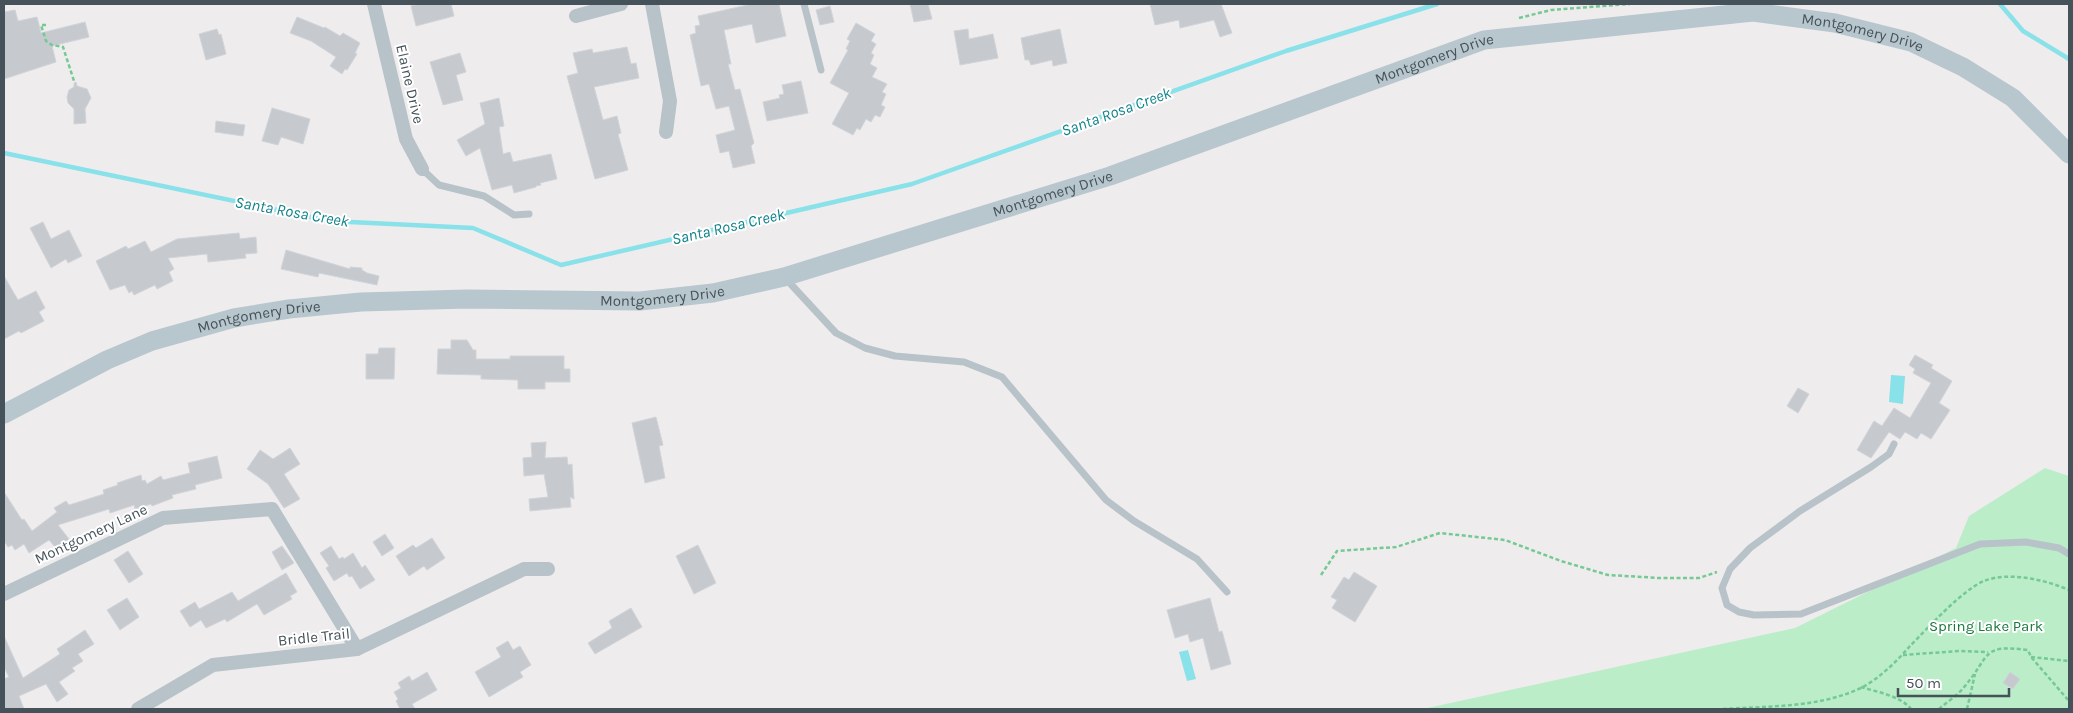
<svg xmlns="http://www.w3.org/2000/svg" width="2073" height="713" viewBox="0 0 2073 713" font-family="Karla,sans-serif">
<rect width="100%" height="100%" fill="#efeced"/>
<path fill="#bbedc8" d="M2045 468 2069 476V709H1423L1795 628 1956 548 1969 516Z"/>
<g fill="#89e1e9">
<path d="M1891 375 1905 376 1903 404 1889 402Z"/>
<path d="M1188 650 1196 679 1187 681 1179 652Z"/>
</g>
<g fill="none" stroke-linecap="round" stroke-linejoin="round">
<g stroke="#89e1e9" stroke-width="4.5">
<path d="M2000 4 2023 31 2069 59"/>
<path d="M4 153 330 221 473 228 561 265 912 184 1286 51 1437 4"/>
</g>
</g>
<g fill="#c6cacf" stroke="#d0d4d8">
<path d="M418 4H451L454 16 416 26 411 6Z"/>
<path d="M752 4H779L786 36 756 43 752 24 724 30 731 64H728L735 90 740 89 754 143 751 146 755 163 733 168 729 151 720 153 716 135 735 130 729 106 716 109 709 84 701 86 690 35 696 33 695 26 700 25 698 16Z"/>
<path d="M910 4H928L932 19 914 22Z"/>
<path d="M1150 4H1221L1232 33 1220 37 1214 20 1180 28 1179 20 1155 25Z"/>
<path d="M830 6 834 22 820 25 816 10Z"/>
<path d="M15 10 18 21 37 17 41 33 85 22 89 37 52 46 56 62 4 79V12Z"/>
<path d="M297 17 324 28 325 27 340 36 343 33 360 43 355 53 357 54 347 70 345 69 342 74 330 66 336 57 311 41 290 33Z"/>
<path d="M856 23 875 34 871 41 876 44 871 53 874 55 870 64 877 68 872 77 887 84 882 92 886 94 881 105 885 107 880 117 875 115 871 122 866 119 860 130 857 128 853 135 832 124 849 93 830 83 848 50 846 49 850 41 847 39Z"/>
<path d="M217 29 219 35 221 34 226 54 206 60 199 34Z"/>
<path d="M968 29 969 39 993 34 998 58 960 65 954 31Z"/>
<path d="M1060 29 1067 63 1053 66 1052 60 1031 65 1029 60H1025L1021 38Z"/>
<path d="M627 47 631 64 636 63 639 78 594 87 603 120 617 116 621 133 618 134 628 170 595 179 567 76 578 73 573 53 592 49 593 53Z"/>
<path d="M460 53 466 72 456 75 463 100 443 105 430 62Z"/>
<path d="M801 81 808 113 767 121 763 102 780 98 779 95 784 94 782 85Z"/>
<path d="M76 82 77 86 87 89 91 98 85 109 86 123 74 124V109L68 103 67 97 69 90 74 87V83Z"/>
<path d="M499 98 504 126 499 127 503 154 510 152 513 162 551 154 557 179 540 183 541 185 536 186V187L514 193 512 185 492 190 480 148 466 156 457 140 485 124 480 103Z"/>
<path d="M272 108 310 119 303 144 281 137 278 145 262 141Z"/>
<path d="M216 121 245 125 243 136 215 132Z"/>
<path d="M43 222 51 239 69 230 82 256 68 263 66 259 51 268 30 228Z"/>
<path d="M239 233 240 239 256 237 257 253 245 254 246 258 208 262 207 254 168 258 174 269 169 272 173 281 157 289 155 285 134 295 132 291 129 293 125 285 110 290 96 261 126 246 128 249 145 241 151 252 177 239Z"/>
<path d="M286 250 350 269V267L362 268V270L367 273 379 276 377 285 319 273 318 277 281 269Z"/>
<path d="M4 276 18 300 36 291 45 308 39 312 44 321 21 333 19 331 4 339Z"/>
<path d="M451 340H467L473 350H476V359H510V356H564V369H570V382H545V389H518V380L481 379V375L437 374 438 349H451Z"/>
<path d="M379 348H395L394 379H366V354H378Z"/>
<path d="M1915 355 1933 365 1931 368 1952 381 1939 403 1950 410 1931 439 1921 433 1917 439 1905 432 1900 439 1889 432 1871 458 1857 450 1874 421 1882 426 1894 408 1910 418 1931 383 1913 373 1915 369 1909 365Z"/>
<path d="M1798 388 1809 394 1798 413 1787 406Z"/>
<path d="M656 417 663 445 659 446 665 478 645 483 632 423Z"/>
<path d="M546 442 545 458 567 457 568 465 572 464 574 499 570 497 571 507 530 511 529 499 548 497 544 474 524 476 523 458 532 457 531 443Z"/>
<path d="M290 448 300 464 284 474 300 499 284 508 268 484 247 469 260 450 273 459Z"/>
<path d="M217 456 222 478 195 485 196 489 172 495 173 498 152 506 151 504 135 509 134 505 110 513 109 509 58 525 69 539 56 548 49 540 29 553 24 544 15 550 12 545 8 547 4 541V492L22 520 24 519 32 531 57 512 54 508 66 501 69 505 104 494 103 490 118 485 117 483 141 475 142 481 145 480 147 484 161 476 163 480 190 473 188 463Z"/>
<path d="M385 534 394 548 382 556 373 542Z"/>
<path d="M432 538 445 558 427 570 424 566 409 576 396 556 413 545 416 548Z"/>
<path d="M698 545 716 583 694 594 676 556Z"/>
<path d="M282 546 294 563 282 570 272 552Z"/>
<path d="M331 546 339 559 343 557 344 559 353 553 362 568 365 565 375 580 360 589 352 576 349 577 347 573 334 581 326 568 329 566 320 553Z"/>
<path d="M128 551 143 574 129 583 114 560Z"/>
<path d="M1354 572 1377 586 1355 622 1332 608 1337 600 1331 597 1344 577 1349 580Z"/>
<path d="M286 573 297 592 290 596 292 599 264 615 257 604 227 622 225 619 206 628 201 620 190 627 180 611 195 602 199 609 232 592 238 601Z"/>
<path d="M127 598 139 617 120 630 107 610Z"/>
<path d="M1210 598 1219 632 1222 631 1231 664 1211 670 1203 638 1190 642 1188 634 1175 638 1167 610Z"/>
<path d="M631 608 642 627 595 654 588 643 612 628 609 621Z"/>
<path d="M85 630 94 644 78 654 83 661 72 668 75 671 59 682 68 694 57 702 46 684 19 696 24 709H4V679L9 677 4 667V636L23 678 60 654 57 649Z"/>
<path d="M508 641 513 650 520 646 531 665 520 672 523 677 489 697 475 672 501 657 496 648Z"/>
<path d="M427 672 437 690 412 704 415 709H400L396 701 398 699 394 692 401 688 398 683 409 676 412 681Z"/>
<path d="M2010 672 2020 679 2013 689 2003 683Z"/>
</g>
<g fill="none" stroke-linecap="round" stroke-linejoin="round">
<g stroke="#74c994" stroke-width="2.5" stroke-dasharray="4 2.5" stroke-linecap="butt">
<path d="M1519 18 1551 10 1630 4"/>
<path d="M46 25H41L46 41 52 45 63 47 74 81"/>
<path d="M1321 575 1337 551 1396 547 1440 533 1505 540 1561 561 1608 575 1659 578H1699L1717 572"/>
<path d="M1903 655 1959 651 1988 652"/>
<path d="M2031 657 2069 661"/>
<path d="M1861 687C1877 692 1901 696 1911 709"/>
<path d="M1723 709C1769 706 1818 708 1861 688 1880 678 1897 661 1910 646 1928 628 1962 590 1984 581 2009 571 2046 580 2069 590"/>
<path d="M1939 709C1947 702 1958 695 1965 686 1991 655 1981 644 2028 650L2031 657 2069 701"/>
<path d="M1967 709 1975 674"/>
</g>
<g stroke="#b8c3c9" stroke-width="7">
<path d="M804 4 821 70"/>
<path d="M422 169 439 185 484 196 514 215 529 214"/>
<path d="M786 279 836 333 865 348 895 356 964 362 1002 377 1106 500 1134 521 1197 559 1227 592"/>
<path d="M1894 444 1889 454 1871 467 1800 511 1750 548 1730 569 1722 588 1727 605 1739 612 1754 615 1801 614 1980 544 2026 542 2059 548 2069 554"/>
</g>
<g stroke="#b8c3c9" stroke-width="14">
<path d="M374 4 406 139 422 169"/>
<path d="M652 4 670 101 666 132"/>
<path d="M576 16 621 4"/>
<path d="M4 594 163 518 272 509 357 649"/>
<path d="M138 709 213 665 357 649 524 569H548"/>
</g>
<path stroke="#b8c6ce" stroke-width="19" id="s1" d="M4 414 107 360 152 341 234 318 289 309 361 302 467 299 640 301 713 293 784 277 1110 176 1484 40 1753 12 1835 23 1911 42 1963 67 2013 98 2069 154"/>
</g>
<g text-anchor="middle" stroke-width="4" stroke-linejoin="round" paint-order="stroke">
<g font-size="15" fill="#455259" stroke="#fff">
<text dy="5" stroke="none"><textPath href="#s1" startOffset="1925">Montgomery Drive</textPath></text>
<text dy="5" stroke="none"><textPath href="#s1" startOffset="1490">Montgomery Drive</textPath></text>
<text transform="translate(410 84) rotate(77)" y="5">Elaine Drive</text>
<text dy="5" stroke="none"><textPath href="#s1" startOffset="1085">Montgomery Drive</textPath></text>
<text dy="5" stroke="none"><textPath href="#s1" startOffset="680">Montgomery Drive</textPath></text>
<text dy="5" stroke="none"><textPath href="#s1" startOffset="275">Montgomery Drive</textPath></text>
<text transform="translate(91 534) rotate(-25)" y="5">Montgomery Lane</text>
<text transform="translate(314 637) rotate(-6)" y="5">Bridle Trail</text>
</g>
<g font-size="15" fill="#19783c" stroke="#fff">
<text x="1986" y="631">Spring Lake Park</text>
</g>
<g font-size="16" font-style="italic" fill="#10828b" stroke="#fff">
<text transform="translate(1116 111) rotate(-20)" y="6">Santa Rosa Creek</text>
<text transform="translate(292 211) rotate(10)" y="6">Santa Rosa Creek</text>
<text transform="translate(728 226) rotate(-13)" y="6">Santa Rosa Creek</text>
</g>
</g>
<rect width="2073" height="713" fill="none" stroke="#455259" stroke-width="10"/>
<path d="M1898 688v8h111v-8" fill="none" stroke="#455259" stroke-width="2.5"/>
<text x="1906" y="688" font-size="15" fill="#455259" stroke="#ffffff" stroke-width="4" paint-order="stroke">50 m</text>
</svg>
